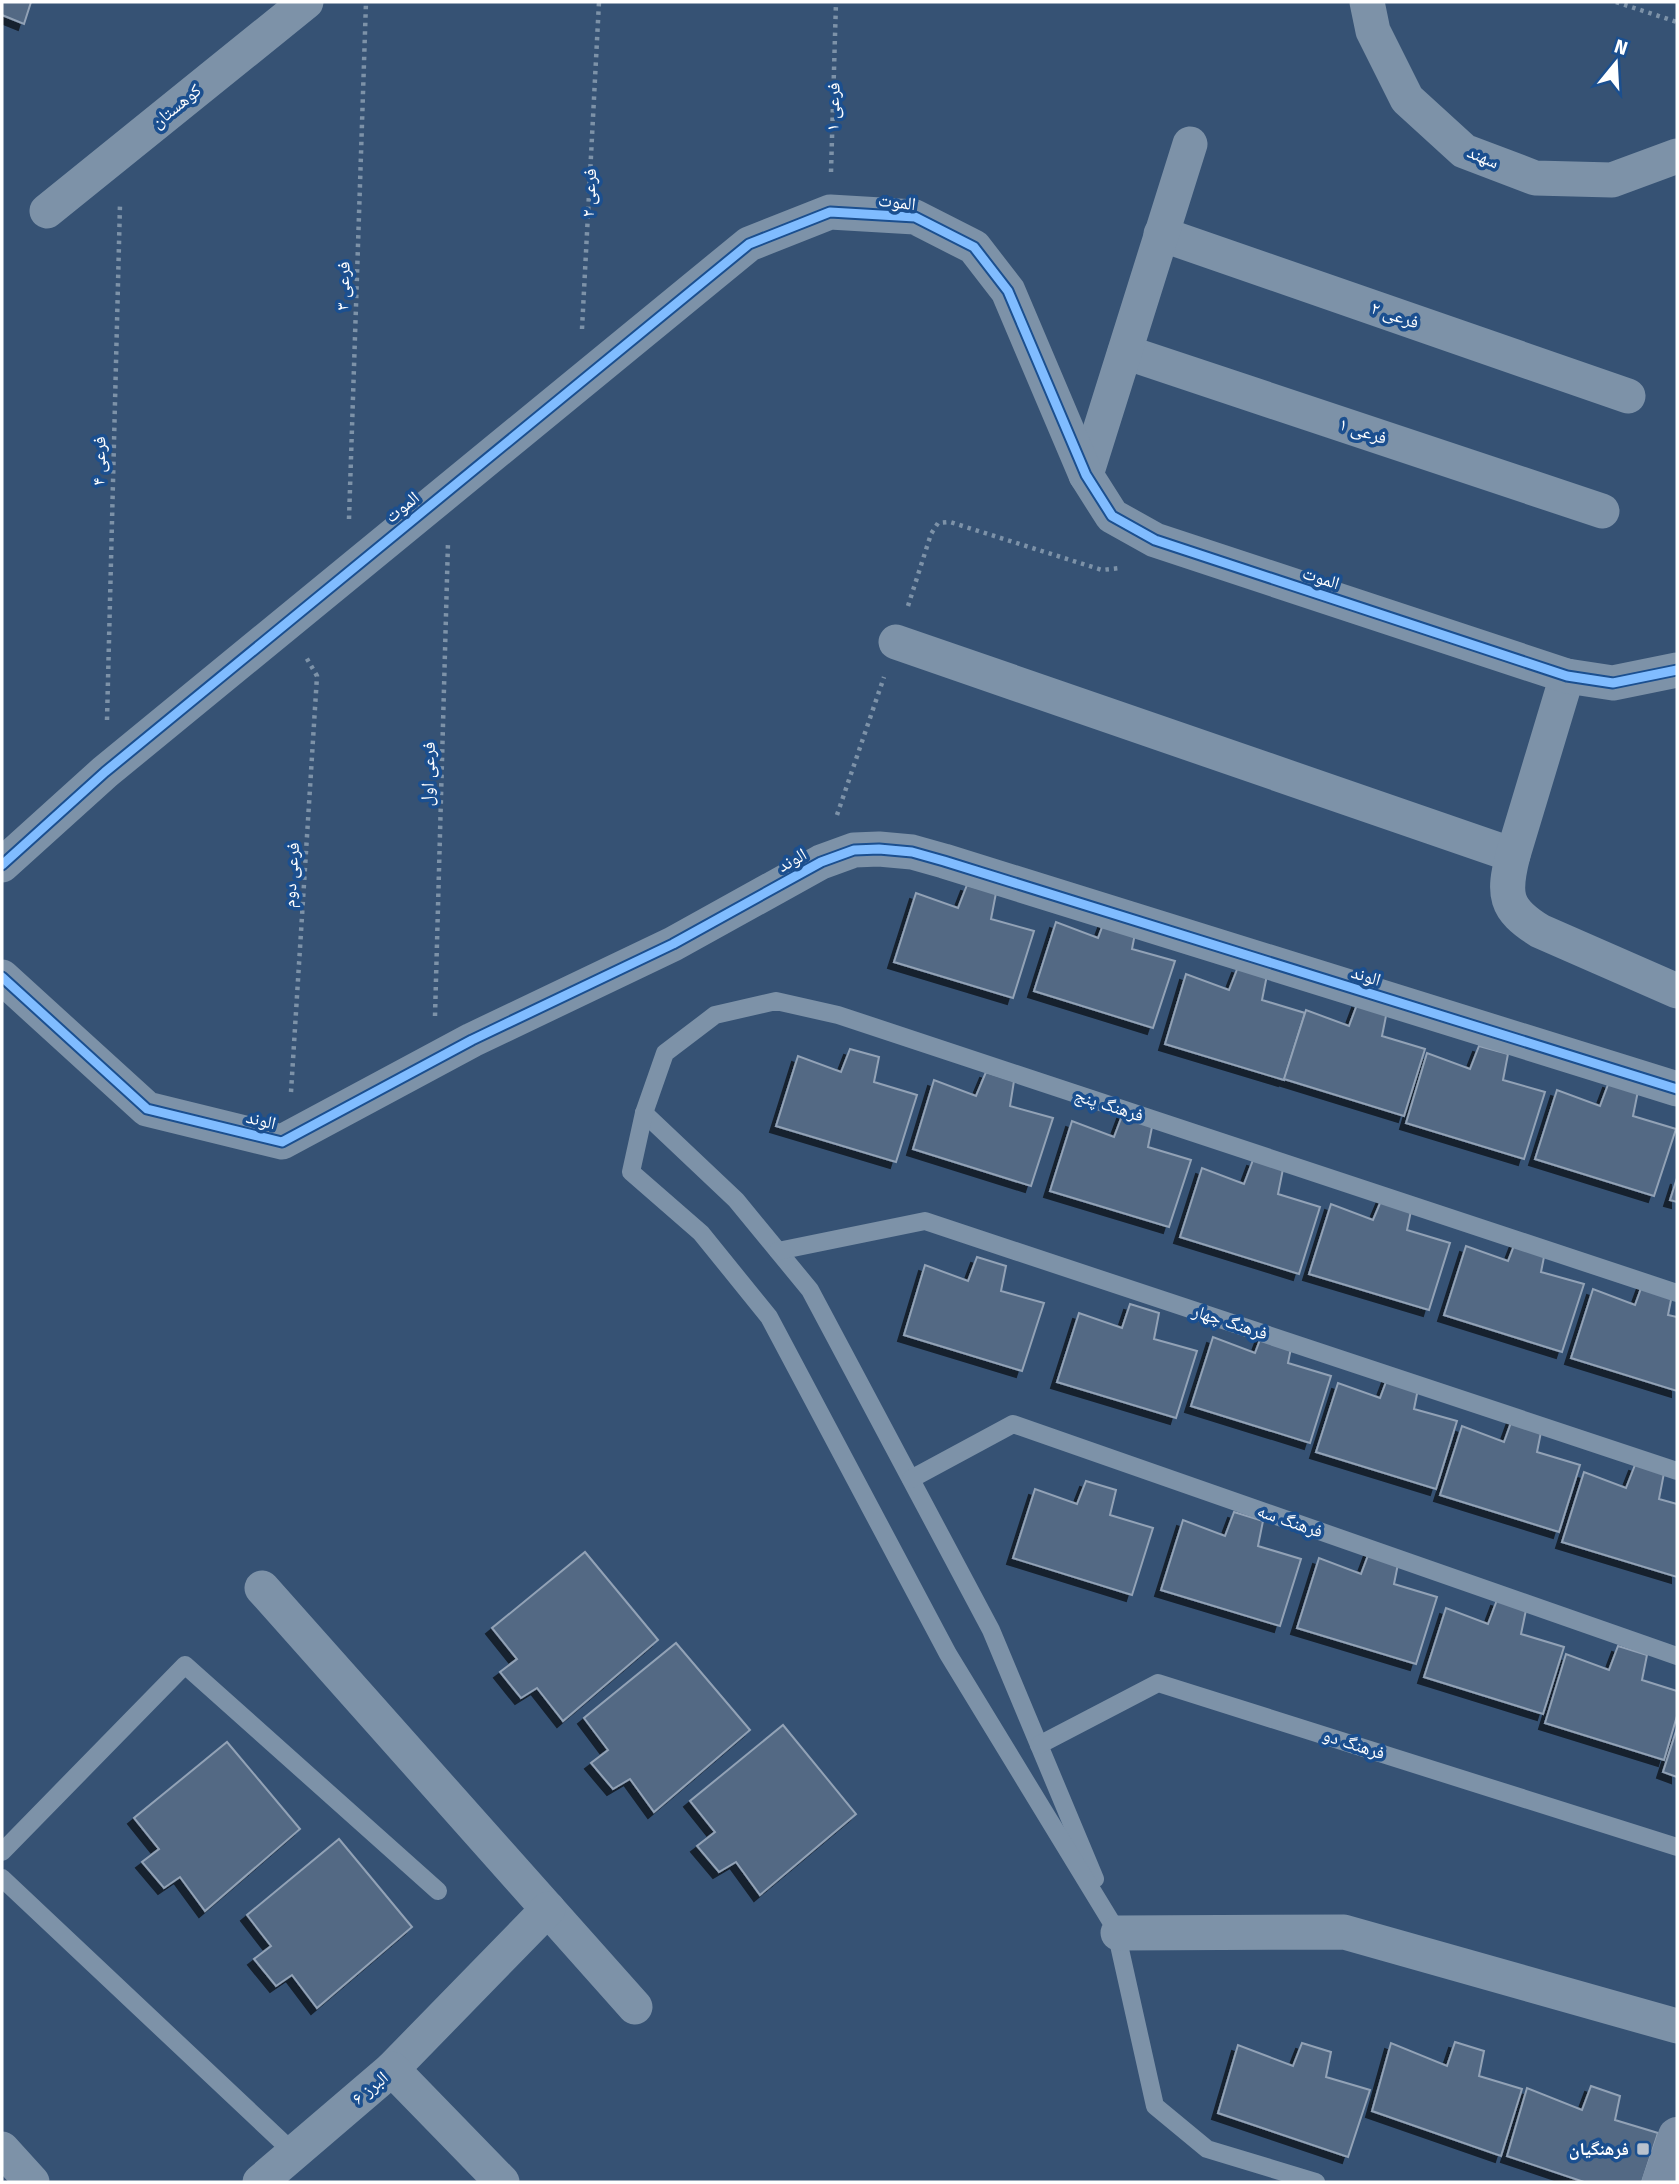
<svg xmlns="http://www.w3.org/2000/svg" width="1679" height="2184" viewBox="0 0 1679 2184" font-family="'Fira Sans','Noto Naskh Arabic',sans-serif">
<defs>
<filter id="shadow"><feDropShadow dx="-6" dy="6" stdDeviation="0" flood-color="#0009"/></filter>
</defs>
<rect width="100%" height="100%" fill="#365274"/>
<g fill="#526984" stroke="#92a2b6" stroke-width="2" filter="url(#shadow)">
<path d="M2 2H31L24 24 2 15Z"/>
<path d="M967 885 996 893 991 919 1034 931 1013 998 894 962 916 893 958 908Z"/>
<path d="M1107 914 1137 923 1132 949 1175 961 1153 1028 1034 991 1056 922 1098 938Z"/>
<path d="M1238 967 1267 975 1262 1000 1305 1013 1284 1080 1165 1044 1186 974 1229 990Z"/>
<path d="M1358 1002 1387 1011 1382 1036 1425 1049 1404 1116 1284 1079 1306 1010 1349 1026Z"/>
<path d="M1479 1046 1508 1054 1503 1080 1545 1092 1524 1159 1406 1123 1427 1053 1470 1069Z"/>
<path d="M850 1049 879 1057 874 1082 917 1095 896 1162 776 1126 798 1056 841 1072Z"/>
<path d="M986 1072 1014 1081 1010 1106 1053 1118 1031 1186 913 1149 934 1080 976 1096Z"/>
<path d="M1609 1082 1638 1091 1633 1116 1676 1129 1654 1196 1535 1159 1557 1090 1600 1106Z"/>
<path d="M1123 1113 1153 1122 1148 1147 1191 1160 1169 1227 1050 1191 1072 1121 1114 1137Z"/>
<path d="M1253 1160 1283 1169 1278 1194 1320 1207 1299 1274 1180 1237 1202 1168 1244 1184Z"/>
<path d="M1677 1178V1202L1670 1200Z"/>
<path d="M1383 1196 1412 1206 1407 1230 1450 1243 1429 1310 1309 1274 1331 1204 1373 1220Z"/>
<path d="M1517 1238 1546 1247 1541 1272 1584 1284 1562 1352 1444 1315 1466 1246 1508 1261Z"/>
<path d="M977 1257 1006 1266 1001 1291 1044 1303 1022 1371 904 1335 925 1265 968 1281Z"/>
<path d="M1644 1280 1673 1290 1668 1315 1677 1317V1391L1571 1358 1593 1289 1635 1305Z"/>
<path d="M1130 1304 1159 1313 1154 1339 1197 1351 1176 1418 1057 1382 1079 1313 1122 1328Z"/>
<path d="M1264 1329 1293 1338 1288 1363 1331 1376 1310 1443 1191 1406 1213 1337 1255 1353Z"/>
<path d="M1389 1374 1419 1384 1414 1409 1457 1421 1436 1489 1316 1452 1338 1383 1380 1398Z"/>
<path d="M1513 1417 1542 1427 1537 1452 1580 1465 1559 1532 1440 1495 1462 1426 1504 1442Z"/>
<path d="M1635 1465 1664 1473 1659 1499 1677 1504V1577L1562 1542 1584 1472 1626 1488Z"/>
<path d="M1086 1481 1116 1490 1110 1515 1153 1528 1132 1595 1013 1558 1035 1489 1077 1504Z"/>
<path d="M1234 1512 1263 1521 1258 1546 1301 1559 1280 1626 1161 1590 1183 1520 1225 1536Z"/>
<path d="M1370 1550 1399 1559 1394 1584 1437 1597 1416 1664 1297 1628 1319 1558 1361 1574Z"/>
<path d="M585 1552 658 1640 563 1721 537 1688 521 1698 500 1672 517 1659 492 1628Z"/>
<path d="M1497 1600 1526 1610 1521 1634 1564 1647 1543 1714 1424 1677 1446 1608 1488 1624Z"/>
<path d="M676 1643 750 1730 654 1812 630 1779 613 1789 591 1763 608 1750 584 1718Z"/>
<path d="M1618 1646 1647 1655 1642 1680 1677 1691V1716L1664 1760 1545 1723 1566 1654 1609 1670Z"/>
<path d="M783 1725 856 1814 760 1895 736 1862 719 1872 697 1846 715 1832 690 1801Z"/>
<path d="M1677 1728V1777L1663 1772Z"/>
<path d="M227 1742 300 1829 205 1911 180 1877 164 1888 142 1862 159 1849 134 1818Z"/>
<path d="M339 1839 412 1927 317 2008 292 1975 276 1986 254 1959 271 1946 247 1915Z"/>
<path d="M1455 2042 1484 2051 1479 2076 1522 2089 1501 2156 1372 2111 1391 2043 1447 2066Z"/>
<path d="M1302 2043 1331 2052 1326 2077 1370 2090 1348 2157 1218 2113 1238 2045 1293 2066Z"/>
<path d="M1591 2086 1620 2096 1615 2120 1658 2133 1642 2182H1584L1507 2156 1527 2088 1582 2110Z"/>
</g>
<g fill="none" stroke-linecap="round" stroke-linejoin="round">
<g stroke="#7d92a8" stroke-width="4.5" stroke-dasharray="3.5 5" stroke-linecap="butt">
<path d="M1616 2 1677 22"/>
<path d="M831 172 836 2"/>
<path d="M582 329 599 2"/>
<path d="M349 519 366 2"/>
<path d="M908 606 931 534 938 523 950 522 1102 570 1120 568"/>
<path d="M107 720 120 204"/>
<path d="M837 815 884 677"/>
<path d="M435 1016 448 542"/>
<path d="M291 1092 317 676 306 657"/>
</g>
<g stroke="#7d92a8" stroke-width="18">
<path d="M644 1113 736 1200 810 1290 991 1630 1095 1879"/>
<path d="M778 1251 925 1221 1677 1471"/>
<path d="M911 1479 1013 1424 1677 1656"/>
<path d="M1039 1745 1158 1683 1677 1847"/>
<path d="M2 1852 185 1665 438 1891"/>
<path d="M2 1878 294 2153"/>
<path d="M1115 1927 1155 2106 1207 2149 1316 2182"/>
<path d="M1118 1933 948 1654 769 1317 701 1233 631 1172 644 1113 665 1053 715 1015 776 1001 838 1015 1677 1293"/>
</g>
<g stroke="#7d92a8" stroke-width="35">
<path d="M1367 2 1373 31 1407 99 1464 151 1535 178 1612 180 1677 156"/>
<path d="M47 211 306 2"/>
<path d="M1161 234 1628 396"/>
<path d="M1125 352 1602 511"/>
<path d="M1086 475 1190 144"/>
<path d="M896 642 1513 855"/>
<path d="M1567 676 1513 855C1503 894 1504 909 1540 931L1677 991"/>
<path d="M2 865 105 772 749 244 830 212 915 217 974 247 1008 291 1086 475 1112 516 1155 540 1567 676 1613 683 1677 670"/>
<path d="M2 977 147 1109 282 1142 472 1040 673 944 821 862 854 850 879 849 912 852 944 861 1677 1089"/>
<path d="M262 1588 635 2007"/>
<path d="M1118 1933 1344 1932 1677 2026"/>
<path d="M392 2069 548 1909"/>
<path d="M2 2149 32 2182"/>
<path d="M260 2182 392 2069 502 2182"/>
</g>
<path stroke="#798da4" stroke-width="38" d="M1661 2182 1677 2136"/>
<g stroke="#1b4f8f" stroke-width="13">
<g id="cycleway">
<path d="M2 865 105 772 749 244 830 212 915 217 974 247 1008 291 1086 475 1112 516 1155 540 1567 676 1613 683 1677 670"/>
<path d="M2 977 147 1109 282 1142 472 1040 673 944 821 862 854 850 879 849 912 852 944 861 1677 1089"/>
</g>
</g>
<use href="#cycleway" stroke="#80bcff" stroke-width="9"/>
</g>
<rect fill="#b9c2ce" stroke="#1b4f8f" stroke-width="2.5" x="1636" y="2142" width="14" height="14" rx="3.5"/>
<g text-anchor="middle" stroke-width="7" stroke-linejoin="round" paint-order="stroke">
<g font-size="18" fill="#fff" stroke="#1b4f8f">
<text transform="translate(176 106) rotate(-39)" y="6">کوهستان</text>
<text transform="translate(833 107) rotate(-88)" y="6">فرعی ۱</text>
<text transform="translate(1483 157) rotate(23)" y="6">سهند</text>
<text transform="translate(589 193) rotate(-87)" y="6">فرعی ۲</text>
<text transform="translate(897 202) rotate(7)" y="6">الموت</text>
<text transform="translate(343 286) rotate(-88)" y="6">فرعی ۳</text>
<text transform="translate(1395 315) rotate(19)" y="6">فرعی ۲</text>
<text transform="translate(1363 431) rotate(18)" y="6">فرعی ۱</text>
<text transform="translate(99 461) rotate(-89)" y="6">فرعی ۴</text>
<text transform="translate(402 507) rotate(-39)" y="6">الموت</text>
<text transform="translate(1321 578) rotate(18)" y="6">الموت</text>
<text transform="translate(428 774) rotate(-88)" y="6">فرعی اول</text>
<text transform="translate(792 860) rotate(-29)" y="6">الوند</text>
<text transform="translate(291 875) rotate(-86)" y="6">فرعی دوم</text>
<text transform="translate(1366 976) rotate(17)" y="6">الوند</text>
<text transform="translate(1109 1105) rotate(18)" y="6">فرهنگ پنج</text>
<text transform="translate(261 1120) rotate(14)" y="6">الوند</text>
<text transform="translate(1230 1322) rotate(18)" y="6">فرهنگ چهار</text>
<text transform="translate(1290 1521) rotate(19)" y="6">فرهنگ سه</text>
<text transform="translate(1354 1744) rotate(18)" y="6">فرهنگ دو</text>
<text transform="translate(370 2088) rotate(-40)" y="6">البرز ۶</text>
</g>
<g font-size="18" font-weight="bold" fill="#fff" stroke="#1b4f8f" text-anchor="end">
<text x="1629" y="2155">فرهنگیان</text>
</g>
</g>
<rect width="1679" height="2184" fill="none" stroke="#ffffff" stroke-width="7"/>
<g transform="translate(1616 63) rotate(18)" stroke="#1b4f8f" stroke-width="5" paint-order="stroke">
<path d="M0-5L12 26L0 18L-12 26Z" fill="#ffffff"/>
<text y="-10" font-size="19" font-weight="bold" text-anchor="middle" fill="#ffffff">N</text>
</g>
</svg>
